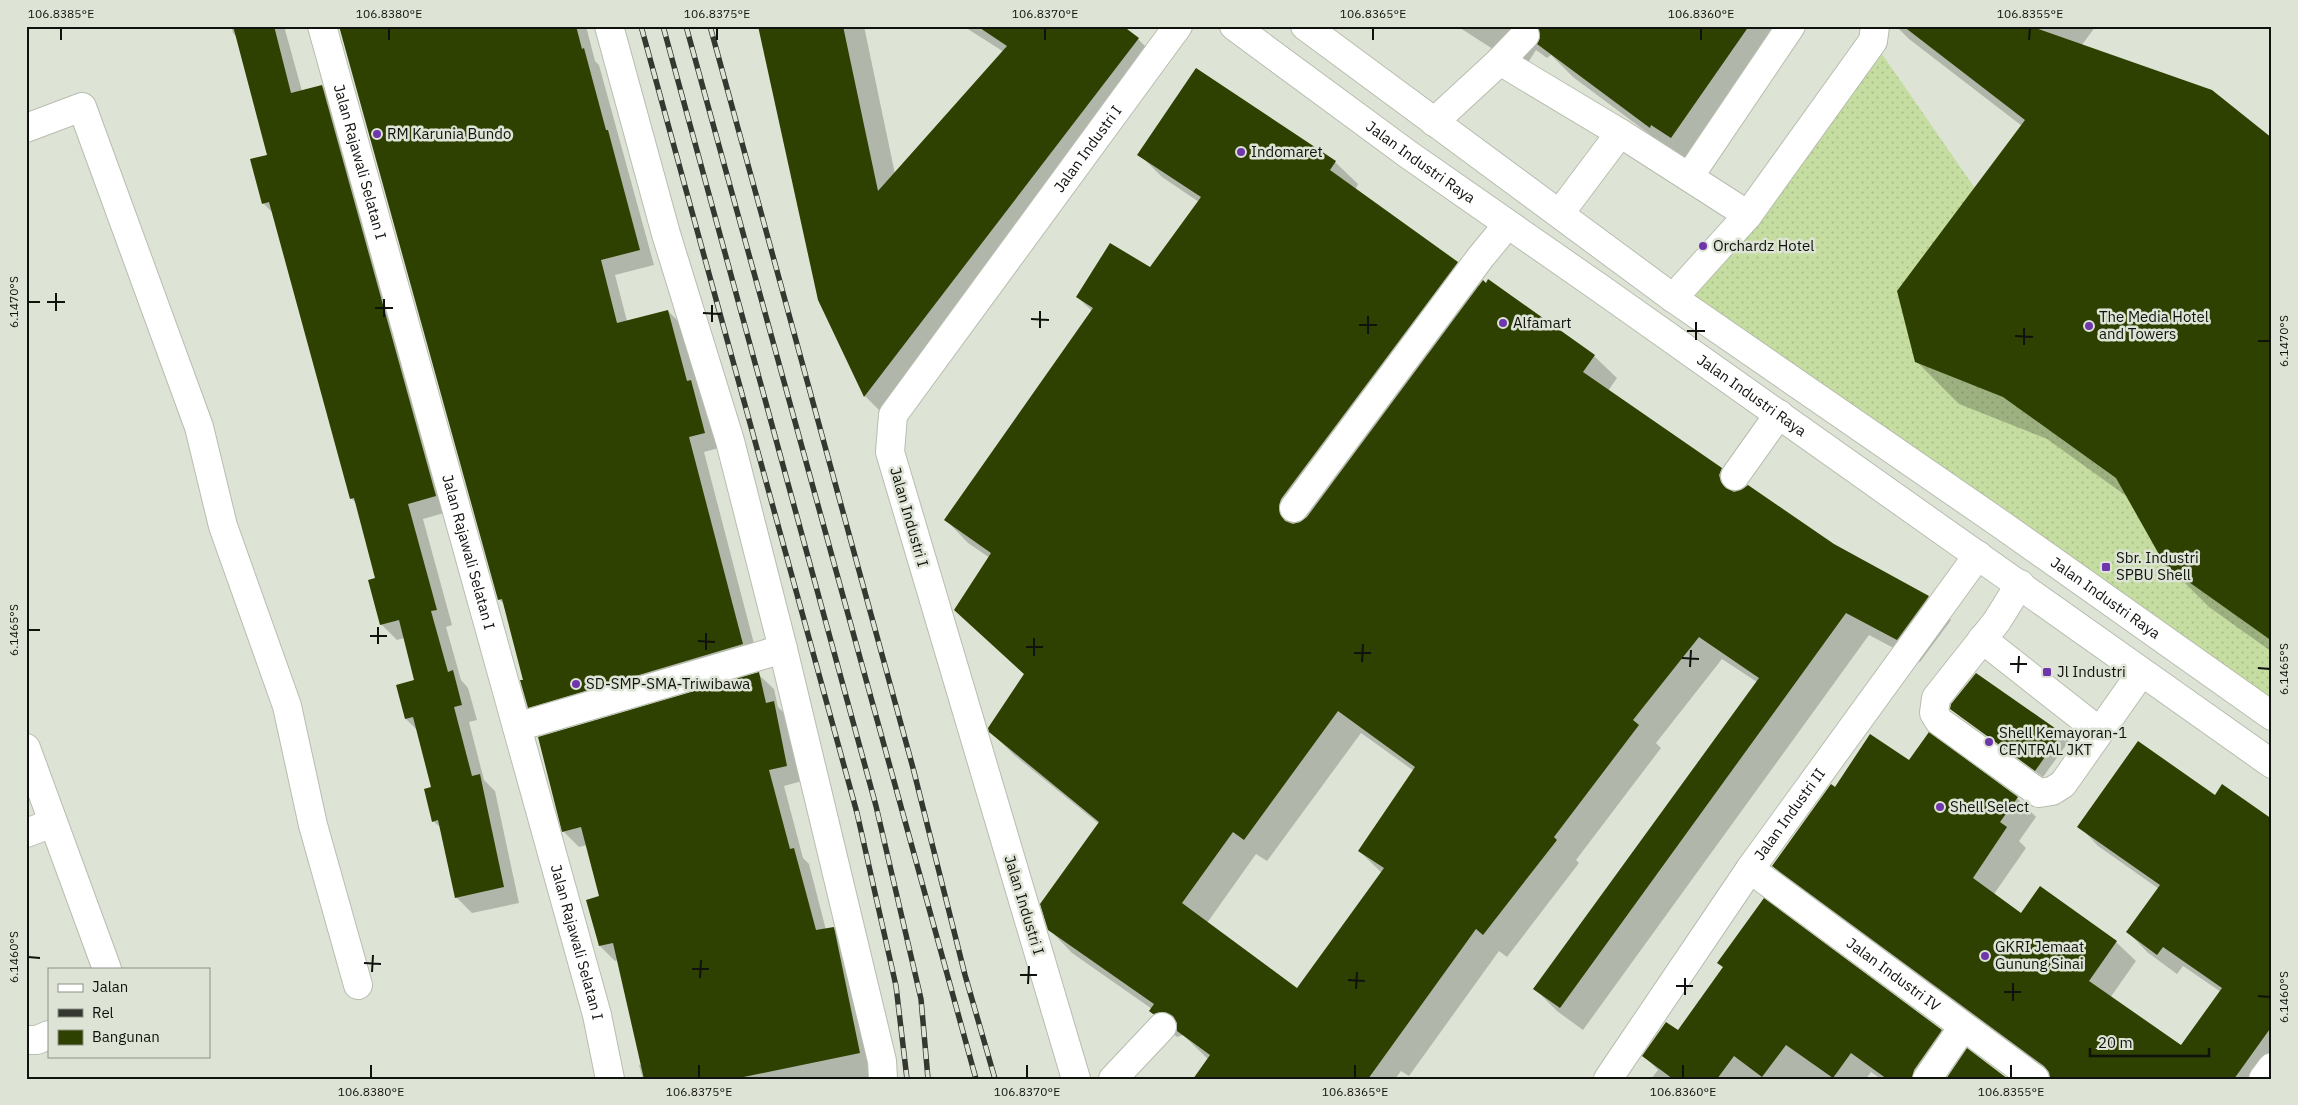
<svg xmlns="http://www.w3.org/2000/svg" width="2298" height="1105" viewBox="0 0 2298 1105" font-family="'IBM Plex Sans',sans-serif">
<defs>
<pattern id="grass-dots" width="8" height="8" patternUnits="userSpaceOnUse" patternTransform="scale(1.25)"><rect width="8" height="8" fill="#c5dda0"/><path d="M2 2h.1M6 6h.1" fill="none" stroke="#a8bd89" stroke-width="1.8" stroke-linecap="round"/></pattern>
</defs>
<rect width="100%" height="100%" fill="#dee4d5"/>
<path fill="url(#grass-dots)" d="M1873 41 1979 194 2272 403V718L1673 298Z"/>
<g fill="#0003" fill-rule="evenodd">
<path d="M231 26H284L302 91 322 86 337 102 451 511 423 519 452 625 446 627 461 680 468 688 477 720 469 722 484 780 495 791 519 903 472 913 456 897 441 828 433 821V787L417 730 406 719 397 686 415 681 404 638 397 640 381 624 376 579 357 504 351 498 274 214 264 204 268 156 238 38 233 33Z"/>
<path d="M342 26H586L595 61 599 65 654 265 615 275 627 321 668 311 683 326 700 390 705 396 719 448 704 452 758 659 544 722 529 707 525 680 505 605 499 599Z"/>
<path d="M760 26H864L895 174 1004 52 963 26H1121L1138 39 1165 66 892 423 865 396 819 300Z"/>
<path d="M1457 26H1788L1705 171 1685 157 1684 160 1573 77 1551 55 1547 58 1536 50 1524 69Z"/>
<path d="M1896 26H2096L2081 46 2272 140V652L2209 607 2166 564 2129 498 2047 439 1959 404 1916 361 2022 126 1909 39Z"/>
<path d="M1139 154 1335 162 1358 184 1355 190 1457 263 1480 286 1594 356 1617 378 1608 391 1721 469 1743 490 1833 545 1928 597 1951 620 1920 662 1869 635 1583 1030 1557 1011 1535 989 1757 682 1722 659 1656 743 1661 748 1576 860 1579 863 1507 957 1499 951 1409 1076 1401 1071 1395 1079H1194L1208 1059 1183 1035 1177 1037 1173 1034 1150 1011 1152 1009 1072 953 1049 929 1099 824 1014 755 991 732 1025 675 955 609 990 558 968 543 946 520 1092 311 1077 297 1150 269 1199 202 1162 177ZM1361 733 1414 771 1359 851 1382 873 1297 990 1207 923 1256 854 1267 861Z"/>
<path d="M758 674 774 689 778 707 789 718 802 781 784 786 803 858 809 864 826 930 833 928 849 944 876 1077 867 1079H643L639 1065 642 1064 618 960 615 961 600 946 601 897 587 845 579 847 563 831Z"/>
<path d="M1976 674 2062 734 2069 741 2043 777 1952 710Z"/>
<path d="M1909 762 2017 798 2036 817 2019 841 2026 848 1994 894 2021 915 2116 942 2136 961 2110 998 2181 1047 2221 992 2183 966 2177 974 2147 952 2128 932 2159 889 2098 846 2079 826 2215 797 2272 820V1072L2267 1079H2051V1075L1793 885 1773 866 1835 789Z"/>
<path d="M1718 962 1941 1031 1961 1050 1941 1079H1881L1871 1072 1866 1079H1651L1658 1070 1644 1056 1678 1032 1724 968Z"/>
</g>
<g fill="#2e4100" fill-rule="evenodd">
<path d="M233 26H274L291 93 322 85 436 496 408 504 437 610 431 611 448 672 453 670 462 705 454 707 472 776 480 774 504 887 455 898 438 820 432 822 424 789 431 787 413 717 405 719 396 685 414 680 399 620 380 625 368 580 375 578 354 498 350 499 269 202 262 204 250 159 267 155Z"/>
<path d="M339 26H576L582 49 584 48 606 130H608L640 250 601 260 617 323 668 310 687 381 691 380 705 433 689 437 743 644 528 708 520 680H523L502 599 498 600Z"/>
<path d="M758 26H843L878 191 1007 46 977 26H1123L1139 38 864 397 818 300Z"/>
<path d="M1537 26H1749L1671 138 1651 125 1650 128 1537 44 1540 38Z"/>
<path d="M1903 26H2030L2212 90 2272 138V641L2165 565 2116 478 2003 397 1915 362 1897 291 2025 120Z"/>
<path d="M1196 68 1336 161 1330 170 1458 262 1281 499 1279 506 1280 514 1285 521 1293 524 1300 522 1307 517 1483 280 1486 283 1488 279 1595 355 1583 372 1722 468 1719 475 1721 482 1726 488 1734 492 1741 490 1748 485 1834 544 1929 596 1897 640 1846 613 1560 1008 1533 989 1759 678 1699 637 1633 720 1639 725 1554 837 1557 840 1483 935 1476 929 1368 1079H1193L1210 1055 1177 1031V1023L1173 1016 1165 1012 1153 1014 1149 1011 1154 1004 1048 930 1040 904 1099 822 989 732 988 728 1024 674 954 610 991 553 944 520 1093 308 1076 297 1110 243 1150 267 1201 197 1137 155ZM1338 711 1415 767 1358 851 1384 868 1297 988 1182 903 1233 832 1244 840Z"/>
<path d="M759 672 766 703 774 701 787 766 769 770 790 849 794 848 816 930 834 927 860 1053 734 1079H644L613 943 599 946 586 900 599 896 581 827 562 832 538 737Z"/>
<path d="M1976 673 2062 733 2035 771 1950 709 1951 704Z"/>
<path d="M1929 732 2018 797 2000 822 2007 827 1973 878 2021 913 2040 886 2117 941 2089 981 2181 1045 2222 988 2163 947 2157 955 2126 932 2160 885 2077 827 2138 741 2215 795 2222 784 2272 819V1026L2234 1079H2050L2049 1072 2044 1066 1772 866 1831 784 1835 787 1870 734 1909 760Z"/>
<path d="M1764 898 1942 1030 1914 1070 1912 1079H1887L1851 1053 1833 1078 1786 1045 1762 1077 1734 1056 1717 1079H1673L1642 1056 1666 1022 1678 1030 1723 967 1717 963Z"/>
<path d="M1967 1048 2008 1079H1946Z"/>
</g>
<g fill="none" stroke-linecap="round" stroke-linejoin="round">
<g stroke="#b7bdaf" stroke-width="30">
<g id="minor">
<path id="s1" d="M322 26 597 1015 610 1079"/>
<path d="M609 26 666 234 730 441 783 649 882 1061 883 1079"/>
<path d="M1500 61 1525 35"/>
<path d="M1434 122 1500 61 1620 133 1748 215"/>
<path d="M26 128 82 107 199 427 223 526 287 706 313 825 358 985"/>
<path d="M1689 177 1791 26"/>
<path d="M1560 213 1620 133"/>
<path d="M1673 298 1748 215 1873 41 1875 26"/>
<path d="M1735 476 1779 414"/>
<path d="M1294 508 1480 258 1507 225"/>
<path d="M2020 584 1997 621 1936 698 1934 713 1939 721 2039 793 2052 791 2063 784 2141 673"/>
<path d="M1982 639 2099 731"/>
<path d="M517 727 783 649"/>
<path d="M26 748 107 969"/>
<path d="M26 833 53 823"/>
<path id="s2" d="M1750 869 2035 1079"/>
<path d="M26 1040H37L49 1035"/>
<path id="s3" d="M1076 1079 890 452 893 415 1178 26"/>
<path d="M1113 1079 1162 1027"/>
<path id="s4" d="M1608 1079 1750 869 1978 555"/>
<path d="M1927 1079 1963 1027"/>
<path d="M2263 1079 2272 1067"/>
</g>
</g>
<g stroke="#b7bdaf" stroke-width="30">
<g id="major">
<path id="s5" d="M1234 26 1409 155 1604 291 2272 764"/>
<path id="s6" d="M1305 26 1673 298 2002 525 2272 716"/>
</g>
</g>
<use href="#minor" stroke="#fff" stroke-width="28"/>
<use href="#major" stroke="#fff" stroke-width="28"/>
<g stroke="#353731" stroke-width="5.5">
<g id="rail">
<path d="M641 26 857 813 896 986 907 1079"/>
<path d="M663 26 876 806 921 999 928 1079"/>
<path d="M686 26 976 1079"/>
<path d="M710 26 913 768 965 975 995 1079"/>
</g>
</g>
<use href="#rail" stroke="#dee4d5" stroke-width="4" stroke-dasharray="11" stroke-linecap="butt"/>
</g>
<path fill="none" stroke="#10120d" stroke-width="2" d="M61 40V28M389 40V28M717 40V28M1045 40V28M1373 40V28M1701 40V28M2029 40 2030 28M28 302H40M47 302H65M375 308H393M56 311V293M703 313 721 314M384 317V299M1031 319 1049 320M712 322V305M1359 325H1377M1040 328V311M1687 331H1705M1368 334V316M2015 336 2033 337M1696 340V322M2258 341H2270M2024 345V328M28 630H40M370 636H387M698 641 715 642M378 644V627M1026 647H1043M706 650V633M1354 653H1371M1034 656V638M1682 658 1699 659M1362 662 1363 644M2010 664H2027M1690 667 1691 650M2258 668 2270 669M2018 673 2019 656M28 957 40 958M364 963 381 964M692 969H709M372 972 373 955M1020 975H1037M700 978 701 960M1348 980 1365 981M1028 984 1029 966M1676 986H1693M1356 989 1357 972M2004 992H2021M1685 995V978M2258 996 2270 997M2013 1001V983M371 1078V1065M699 1078V1065M1027 1078V1065M1355 1078V1065M1683 1078V1065M2011 1078V1065"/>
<g fill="#7036ac" stroke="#dee4d5" stroke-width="2">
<circle cx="377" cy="134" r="5"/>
<circle cx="1241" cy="152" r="5"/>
<circle cx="1703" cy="246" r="5"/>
<circle cx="1503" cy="323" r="5"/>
<circle cx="2089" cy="326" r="5"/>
<rect x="2101" y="562" width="10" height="10" rx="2.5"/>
<rect x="2042" y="667" width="10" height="10" rx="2.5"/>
<circle cx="576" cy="684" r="5"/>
<circle cx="1989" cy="742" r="5"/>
<circle cx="1940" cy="807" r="5"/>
<circle cx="1985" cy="956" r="5"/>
</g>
<g text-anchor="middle" stroke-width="5" stroke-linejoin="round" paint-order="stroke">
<g font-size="15" fill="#10120d" stroke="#dee4d5" text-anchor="start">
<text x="387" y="139">RM Karunia Bundo</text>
<text x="1251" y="157">Indomaret</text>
<text x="1713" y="251">Orchardz Hotel</text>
<text x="2099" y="322">The Media Hotel<tspan x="2099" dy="17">and Towers</tspan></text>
<text x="1513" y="328">Alfamart</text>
<text x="2116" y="563">Sbr. Industri<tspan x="2116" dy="17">SPBU Shell</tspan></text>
<text x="2057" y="677">Jl Industri</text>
<text x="586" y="689">SD-SMP-SMA-Triwibawa</text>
<text x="1999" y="738">Shell Kemayoran-1<tspan x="1999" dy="17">CENTRAL JKT</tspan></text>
<text x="1950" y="812">Shell Select</text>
<text x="1995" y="952">GKRI Jemaat<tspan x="1995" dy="17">Gunung Sinai</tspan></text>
</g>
<g font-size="15" fill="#10120d" stroke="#dee4d5">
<text dy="5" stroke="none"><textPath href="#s3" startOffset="1021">Jalan Industri I</textPath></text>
<text dy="5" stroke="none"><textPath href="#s1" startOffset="141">Jalan Rajawali Selatan I</textPath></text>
<text dy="5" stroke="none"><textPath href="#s5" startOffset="231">Jalan Industri Raya</textPath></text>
<text dy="5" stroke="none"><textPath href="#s5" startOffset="636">Jalan Industri Raya</textPath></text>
<text transform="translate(909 517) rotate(74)" y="5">Jalan Industri I</text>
<text dy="5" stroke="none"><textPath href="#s1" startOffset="546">Jalan Rajawali Selatan I</textPath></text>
<text dy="5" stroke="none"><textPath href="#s6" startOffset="984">Jalan Industri Raya</textPath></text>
<text dy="5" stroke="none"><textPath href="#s4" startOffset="321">Jalan Industri II</textPath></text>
<text transform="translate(1024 905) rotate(73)" y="5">Jalan Industri I</text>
<text dy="5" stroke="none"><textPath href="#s1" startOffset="951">Jalan Rajawali Selatan I</textPath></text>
<text dy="5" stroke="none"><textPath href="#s2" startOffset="178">Jalan Industri IV</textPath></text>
</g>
</g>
<rect width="2298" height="1105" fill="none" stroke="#dee4d5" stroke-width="55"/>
<rect x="48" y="968" width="162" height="90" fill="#dee4d5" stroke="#8c9085"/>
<rect x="58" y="984" width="25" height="8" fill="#ffffff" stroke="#8c9085"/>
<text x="92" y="992" font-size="15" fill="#10120d">Jalan</text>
<rect x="58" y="1009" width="25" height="8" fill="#353731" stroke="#8c9085"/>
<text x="92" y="1018" font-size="15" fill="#10120d">Rel</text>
<rect x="58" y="1030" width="25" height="15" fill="#2e4100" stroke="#8c9085"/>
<text x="92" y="1042" font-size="15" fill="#10120d">Bangunan</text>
<path d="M2090 1048v8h119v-8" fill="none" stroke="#10120d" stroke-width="2.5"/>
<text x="2098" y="1048" font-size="15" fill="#10120d" stroke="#dee4d5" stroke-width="4" paint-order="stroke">20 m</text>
<rect x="28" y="28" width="2242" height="1050" fill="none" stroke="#10120d" stroke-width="2"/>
<g font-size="12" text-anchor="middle" fill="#10120d">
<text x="61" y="18">106.8385°E</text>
<text x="389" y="18">106.8380°E</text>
<text x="717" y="18">106.8375°E</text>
<text x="1045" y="18">106.8370°E</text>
<text x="1373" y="18">106.8365°E</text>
<text x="1701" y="18">106.8360°E</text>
<text x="2030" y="18">106.8355°E</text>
<text transform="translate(14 302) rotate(-90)" y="4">6.1470°S</text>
<text transform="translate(2284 341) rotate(-90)" y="4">6.1470°S</text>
<text transform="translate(14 630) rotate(-90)" y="4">6.1465°S</text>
<text transform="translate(2284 669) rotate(-90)" y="4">6.1465°S</text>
<text transform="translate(14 957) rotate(-90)" y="4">6.1460°S</text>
<text transform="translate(2284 997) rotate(-90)" y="4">6.1460°S</text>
<text x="371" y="1096">106.8380°E</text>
<text x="699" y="1096">106.8375°E</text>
<text x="1027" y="1096">106.8370°E</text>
<text x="1355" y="1096">106.8365°E</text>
<text x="1683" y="1096">106.8360°E</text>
<text x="2011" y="1096">106.8355°E</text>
</g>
</svg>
